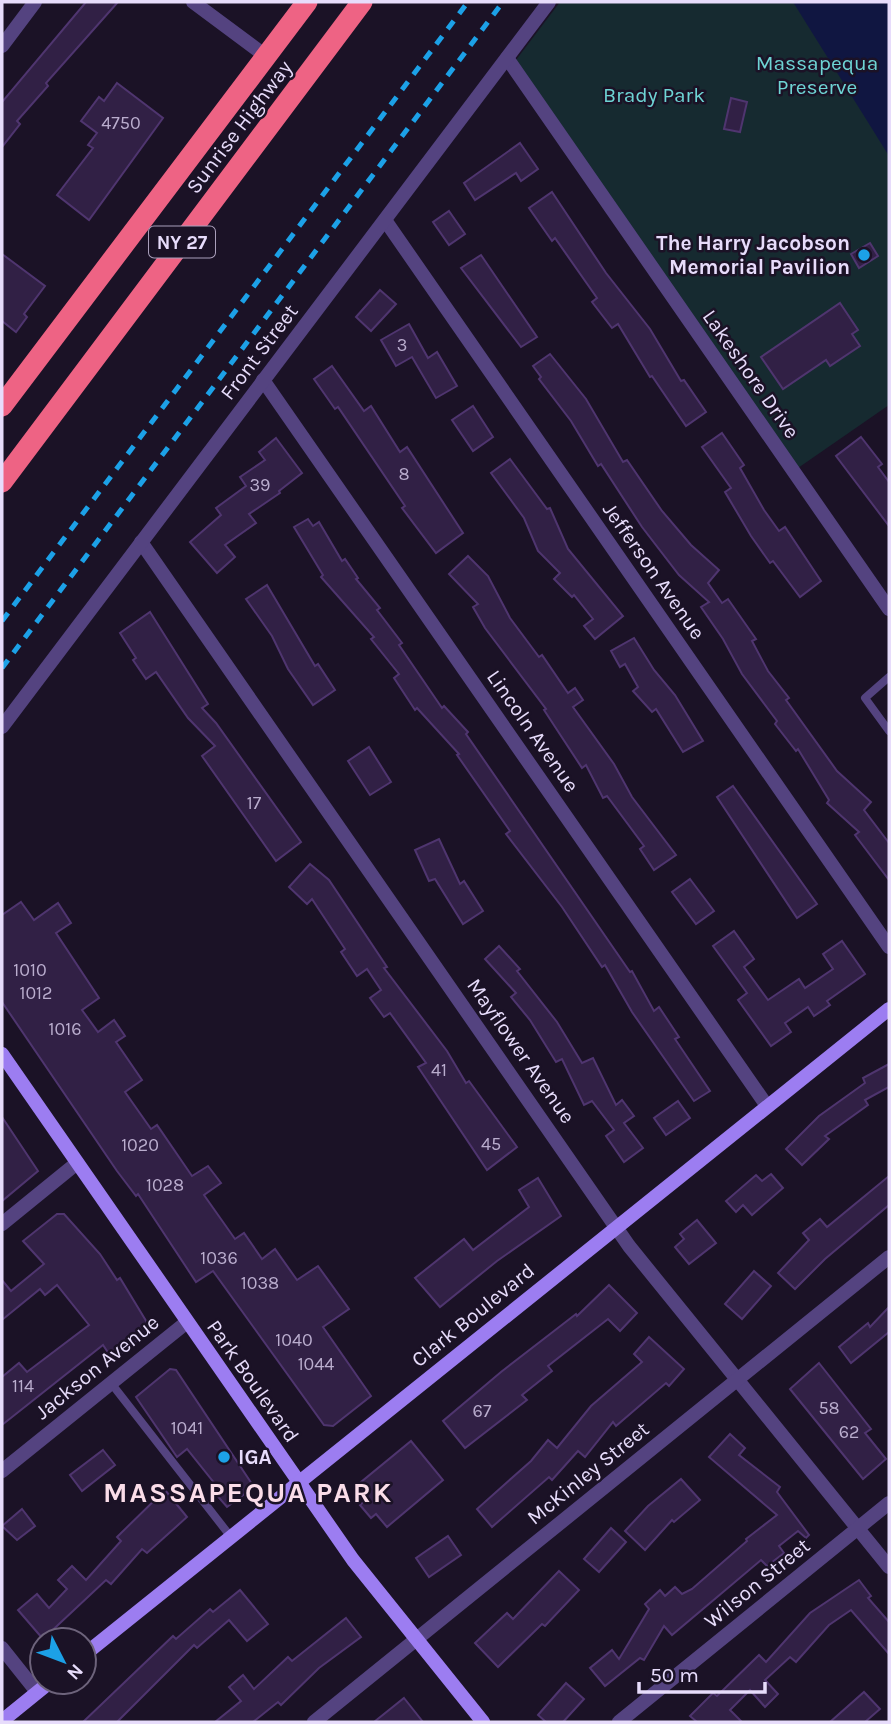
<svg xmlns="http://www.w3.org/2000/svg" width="891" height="1724" viewBox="0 0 891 1724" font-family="Karla,sans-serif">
<rect width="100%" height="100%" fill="#1b1226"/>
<path fill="#162a30" d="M560 2H889V405L798 468 516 60Z"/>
<path fill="#101641" d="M793 2H889V156Z"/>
<g fill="#312045" stroke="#4f356f" stroke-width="2">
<path d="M86 2H118L46 83 48 86 17 121 20 124 2 147V102Z"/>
<path d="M117 83 163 118 89 220 57 195 93 148 88 145 97 133 81 121 99 97 104 101Z"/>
<path d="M731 98 747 102 740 132 724 129Z"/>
<path d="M520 143 538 169 521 181 516 173 475 200 464 183Z"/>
<path d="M552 192 606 273 650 329 681 381 684 380 706 412 686 426 652 376 650 377 618 324 612 328 592 302 597 298 555 238 552 241 529 208Z"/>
<path d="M449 211 465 234 449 245 433 222Z"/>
<path d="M870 243 878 256 859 268 851 254Z"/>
<path d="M2 254 45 286 24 314 27 317 16 332 2 321Z"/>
<path d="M481 255 537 337 521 347 461 268Z"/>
<path d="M380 290 396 304 371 331 356 317Z"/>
<path d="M840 303 858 330 852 334 860 346 830 366 826 360 783 389 761 357Z"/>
<path d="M409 324 428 358 437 352 457 386 436 398 412 357 396 366 381 340Z"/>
<path d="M550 354 586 399 623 462 627 460 662 511 691 545 719 570 708 583 722 603 728 599 756 639 752 641 768 671 789 698 786 700 837 771 871 802 864 810 889 843V880L855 835 859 832 827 803 829 800 798 749 796 751 775 724 777 721 742 674 723 639 701 607 709 602 679 575 642 527 601 464 598 466 571 421 539 379 541 377 533 366Z"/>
<path d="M332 366 364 411 371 406 400 452 407 447 463 533 436 553 402 508 405 506 338 407 335 409 314 379Z"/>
<path d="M473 406 493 437 473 451 452 420Z"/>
<path d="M722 433 744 465 740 468 764 510 779 531 785 527 821 581 800 597 773 561 770 563 751 536 725 492 731 488 702 447Z"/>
<path d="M861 437 882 464 878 467 889 482V526L836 456Z"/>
<path d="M276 438 302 473 279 491 280 493 249 514 256 523 225 545 235 557 217 573 190 542 221 515 216 508 246 486 240 477 265 460 259 452Z"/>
<path d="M510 459 547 509 550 508 568 549 623 616 595 639 584 626 593 619 574 595 572 597 554 579 560 573 538 551 524 518 491 473Z"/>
<path d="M308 519 313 526 319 522 342 561 345 559 358 578 356 579 380 608 377 610 402 643 399 645 442 708 444 706 468 732 466 734 630 972 632 971 654 1011 659 1007 679 1037 675 1039 710 1091 694 1101 632 1012 605 965 602 967 562 907 506 834 510 831 457 755 459 754 417 708 415 710 394 678 399 674 371 639 374 637 321 577 323 575 294 527Z"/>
<path d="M468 556 488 576 510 618 539 657 542 655 568 693 575 688 583 700 573 707 614 764 632 797 676 855 654 870 640 849 644 846 607 796 603 798 586 765 582 768 544 710 546 709 485 628 473 607 478 604 449 574Z"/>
<path d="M267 585 315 666 318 664 335 690 313 705 288 669 272 636 246 599Z"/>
<path d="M150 612 208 704 202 708 216 723 301 842 276 861 202 756 215 746 188 718 156 672 146 679 133 660 136 658 120 633Z"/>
<path d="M634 638 654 670 675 695 703 741 683 752 656 709 652 712 633 691 638 687 625 664 620 667 611 651Z"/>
<path d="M369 747 391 782 370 795 348 761Z"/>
<path d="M733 786 817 904 797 918 717 797Z"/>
<path d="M439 839 460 884 464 881 483 911 463 924 435 879 429 881 415 850Z"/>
<path d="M310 864 329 880 387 967 384 968 447 1051 466 1083 469 1081 517 1147 487 1170 418 1067 426 1063 390 1013 384 1017 370 998 381 990 367 969 357 976 341 952 345 949 312 899 307 904 289 887Z"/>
<path d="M690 879 714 911 696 924 672 892Z"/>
<path d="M21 902 34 920 58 903 71 923 56 933 99 998 82 1010 98 1032 114 1020 125 1036 116 1042 142 1080 125 1092 151 1129 157 1125 192 1176 208 1166 221 1183 204 1195 235 1239 244 1233 262 1259 275 1249 297 1280 318 1266 349 1309 323 1327 371 1396 333 1426 324 1425 213 1271 196 1282 138 1194 136 1196 117 1171 2 1002V915Z"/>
<path d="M734 931 754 959 744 967 768 1000 799 979 805 988 833 969 823 954 842 941 865 974 827 1001 830 1005 814 1016 808 1007 785 1023 791 1032 771 1046 738 1000 747 993 713 946Z"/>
<path d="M499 946 520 969 517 971 557 1022 582 1063 593 1058 616 1105 622 1100 634 1116 624 1123 643 1148 624 1162 606 1136 614 1130 592 1101 584 1105 562 1059 556 1062 530 1020 511 997 516 993 485 959Z"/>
<path d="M889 1064V1087L865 1100 868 1105 825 1136 829 1139 802 1165 786 1149 819 1116 865 1083 863 1078Z"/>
<path d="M678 1101 690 1118 666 1135 654 1118Z"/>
<path d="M2 1117 38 1171 2 1201Z"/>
<path d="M771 1174 783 1188 752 1215 743 1205 736 1212 726 1201 756 1175 762 1181Z"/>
<path d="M889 1176V1205L825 1259 795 1289 778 1273 809 1240 803 1233 820 1219 827 1227Z"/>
<path d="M538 1178 561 1216 497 1261 440 1307 415 1278 464 1239 473 1250 529 1207 519 1190Z"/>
<path d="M57 1214H64L100 1254 117 1280 120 1278 151 1329 113 1360 103 1345 2 1425V1377L19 1363 27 1372 89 1325 57 1285 45 1295 40 1289 2 1320V1280L11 1291 44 1264 23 1241Z"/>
<path d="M697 1220 716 1243 689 1264 675 1247 684 1239 680 1234Z"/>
<path d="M754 1271 771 1286 742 1319 725 1304Z"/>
<path d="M609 1285 637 1313 620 1331 608 1319 548 1366 552 1371 522 1395 527 1400 465 1448 443 1421 501 1372 576 1314 577 1316Z"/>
<path d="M889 1307V1332L851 1363 839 1347 868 1323 870 1327Z"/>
<path d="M649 1337 684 1369 669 1386 666 1383 616 1426 613 1422 585 1457 578 1451 552 1480 549 1477 492 1527 477 1509 531 1461 548 1440 557 1448 591 1406 642 1362 634 1354Z"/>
<path d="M819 1363 871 1429 865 1433 886 1459 863 1479 790 1389Z"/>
<path d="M170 1369 176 1370 254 1487 227 1507 214 1492 219 1489 187 1449 177 1457 136 1397Z"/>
<path d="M730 1434 745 1448 739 1455 780 1487 777 1492 809 1535 806 1538 798 1531 779 1546 784 1553 767 1566 761 1560 672 1635 664 1626 644 1660 640 1658 605 1686 590 1668 612 1650 619 1659 649 1609 645 1604 660 1590 665 1596 675 1587 682 1594 692 1589 747 1541 746 1539 777 1515 709 1457Z"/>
<path d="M411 1441 443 1480 387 1527 376 1514 371 1518 360 1505 366 1500 355 1487Z"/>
<path d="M103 1450 115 1465 82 1491 70 1475Z"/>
<path d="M681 1479 700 1500 674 1522 672 1520 645 1550 625 1531 648 1506Z"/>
<path d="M165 1490 187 1517 147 1553 142 1549 111 1584 106 1580 43 1639 18 1610 37 1594 49 1608 67 1589 58 1580 72 1566 86 1580 121 1541 117 1537Z"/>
<path d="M22 1509 35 1526 17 1540 2 1526Z"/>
<path d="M611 1528 626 1542 599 1572 584 1559Z"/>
<path d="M448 1536 461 1555 429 1577 416 1558Z"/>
<path d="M559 1571 579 1590 545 1626 542 1624 498 1667 475 1643 507 1613 513 1619Z"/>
<path d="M859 1580 871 1596 868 1598 889 1622V1654L851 1610 829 1625 796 1662 790 1657 765 1680 778 1694 765 1707 750 1690 730 1710 742 1722H697L690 1716 713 1693 717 1696 759 1655 766 1662 810 1613Z"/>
<path d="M240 1590 268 1624 247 1641 229 1620 197 1648 194 1645 117 1722H83L173 1636 176 1639 210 1609 213 1612Z"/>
<path d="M346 1618 361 1637 319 1668 281 1705 278 1702 253 1722H215L241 1701 229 1687 243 1675 254 1689 288 1657 292 1661Z"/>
<path d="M566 1683 584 1699 563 1722H546L538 1715Z"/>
<path d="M864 1692 880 1709 865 1722H830Z"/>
<path d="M404 1698 423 1722H374Z"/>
</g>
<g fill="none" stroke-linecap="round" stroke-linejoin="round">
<g stroke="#544380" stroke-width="8">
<path d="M889 677 865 698 889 731"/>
<path d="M111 1383 231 1537"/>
</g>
<g stroke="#544380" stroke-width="14">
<path d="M193 2 267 57"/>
<path d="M2 46 35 2"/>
<path d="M507 58 889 609"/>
<path d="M385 220 889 947"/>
<path d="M263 380 767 1106"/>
<path d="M141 542 629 1246 889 1567"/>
<path d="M2 727 549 2"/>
<path d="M2 1224 77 1163"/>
<path d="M2 1471 187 1322"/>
<path d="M2 1648 37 1692"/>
<path d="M314 1722 889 1257"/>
<path d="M619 1722 889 1503"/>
</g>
<g stroke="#9c7df1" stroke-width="14">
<path d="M2 1054 353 1560 483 1722"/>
<path d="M84 1655 889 1009"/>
<path d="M2 1721 50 1682"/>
</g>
<g stroke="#ee6384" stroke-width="21">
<path d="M2 406 307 2"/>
<path d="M2 482 362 2"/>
</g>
<g stroke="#1ca1e7" stroke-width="5" stroke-dasharray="10 9" stroke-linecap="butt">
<path d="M2 621 468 2"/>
<path d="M2 668 503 2"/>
</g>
</g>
<g fill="#1ca1e7" stroke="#1b1226" stroke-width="2.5">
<circle cx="864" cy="255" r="7"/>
<circle cx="224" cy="1457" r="7"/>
</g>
<g text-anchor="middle" stroke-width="5" stroke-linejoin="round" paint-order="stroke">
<g font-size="18" fill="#baadce">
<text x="121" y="129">4750</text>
<text x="402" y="351">3</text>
<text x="404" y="480">8</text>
<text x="260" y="491">39</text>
<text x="254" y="809">17</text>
<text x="30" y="976">1010</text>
<text x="36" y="999">1012</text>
<text x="65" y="1035">1016</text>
<text x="439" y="1076">41</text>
<text x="491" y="1150">45</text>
<text x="140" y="1151">1020</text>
<text x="165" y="1191">1028</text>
<text x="219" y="1264">1036</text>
<text x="260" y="1289">1038</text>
<text x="294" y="1346">1040</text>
<text x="316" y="1370">1044</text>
<text x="23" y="1392">114</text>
<text x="829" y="1414">58</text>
<text x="482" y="1417">67</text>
<text x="187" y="1434">1041</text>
<text x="849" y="1438">62</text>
</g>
<rect fill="#1b1226" stroke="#aa9fbb" stroke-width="2" x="149" y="226.5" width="66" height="31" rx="5"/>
<g font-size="19" font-weight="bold" fill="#e7dcfb">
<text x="182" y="249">NY 27</text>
</g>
<g font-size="21" fill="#6ed4d4" stroke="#1b1226">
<text x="817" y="70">Massapequa<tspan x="817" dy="24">Preserve</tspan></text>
<text x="654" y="102">Brady Park</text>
</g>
<g font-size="21" fill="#e7dcfb" stroke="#1b1226">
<text transform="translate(239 127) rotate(-53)" y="7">Sunrise Highway</text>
<text transform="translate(259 352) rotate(-53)" y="7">Front Street</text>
<text transform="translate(751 374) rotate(55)" y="7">Lakeshore Drive</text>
<text transform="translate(654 571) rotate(55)" y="7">Jefferson Avenue</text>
<text transform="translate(533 731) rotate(55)" y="7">Lincoln Avenue</text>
<text transform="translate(521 1051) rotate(55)" y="7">Mayflower Avenue</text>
<text transform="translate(473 1315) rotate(-39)" y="7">Clark Boulevard</text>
<text transform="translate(97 1367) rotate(-39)" y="7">Jackson Avenue</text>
<text transform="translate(253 1381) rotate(55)" y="7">Park Boulevard</text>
<text transform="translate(588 1473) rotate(-39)" y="7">McKinley Street</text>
<text transform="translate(757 1583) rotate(-39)" y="7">Wilson Street</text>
</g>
<g font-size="21" font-weight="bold" fill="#e7dcfb" stroke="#1b1226" text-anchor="end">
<text x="850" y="250">The Harry Jacobson<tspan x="850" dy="24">Memorial Pavilion</tspan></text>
<text x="238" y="1464" text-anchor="start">IGA</text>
</g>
<g font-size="28" font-weight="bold" letter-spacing="2" fill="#fbdde9" stroke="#1b1226">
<text x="248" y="1502">MASSAPEQUA PARK</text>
</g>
</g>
<rect width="891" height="1724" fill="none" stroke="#e7dcfb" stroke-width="7"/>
<g transform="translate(63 1661) rotate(132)"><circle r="33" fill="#1b1226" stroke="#6d637b" stroke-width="2"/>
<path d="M0-5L12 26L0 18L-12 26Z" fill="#1ca1e7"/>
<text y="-10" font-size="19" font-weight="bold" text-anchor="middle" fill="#e7dcfb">N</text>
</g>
<path d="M639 1682v10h126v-10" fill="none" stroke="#e7dcfb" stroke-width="3.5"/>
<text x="650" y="1682" font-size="21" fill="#e7dcfb" stroke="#1b1226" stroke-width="5" paint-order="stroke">50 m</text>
</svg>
